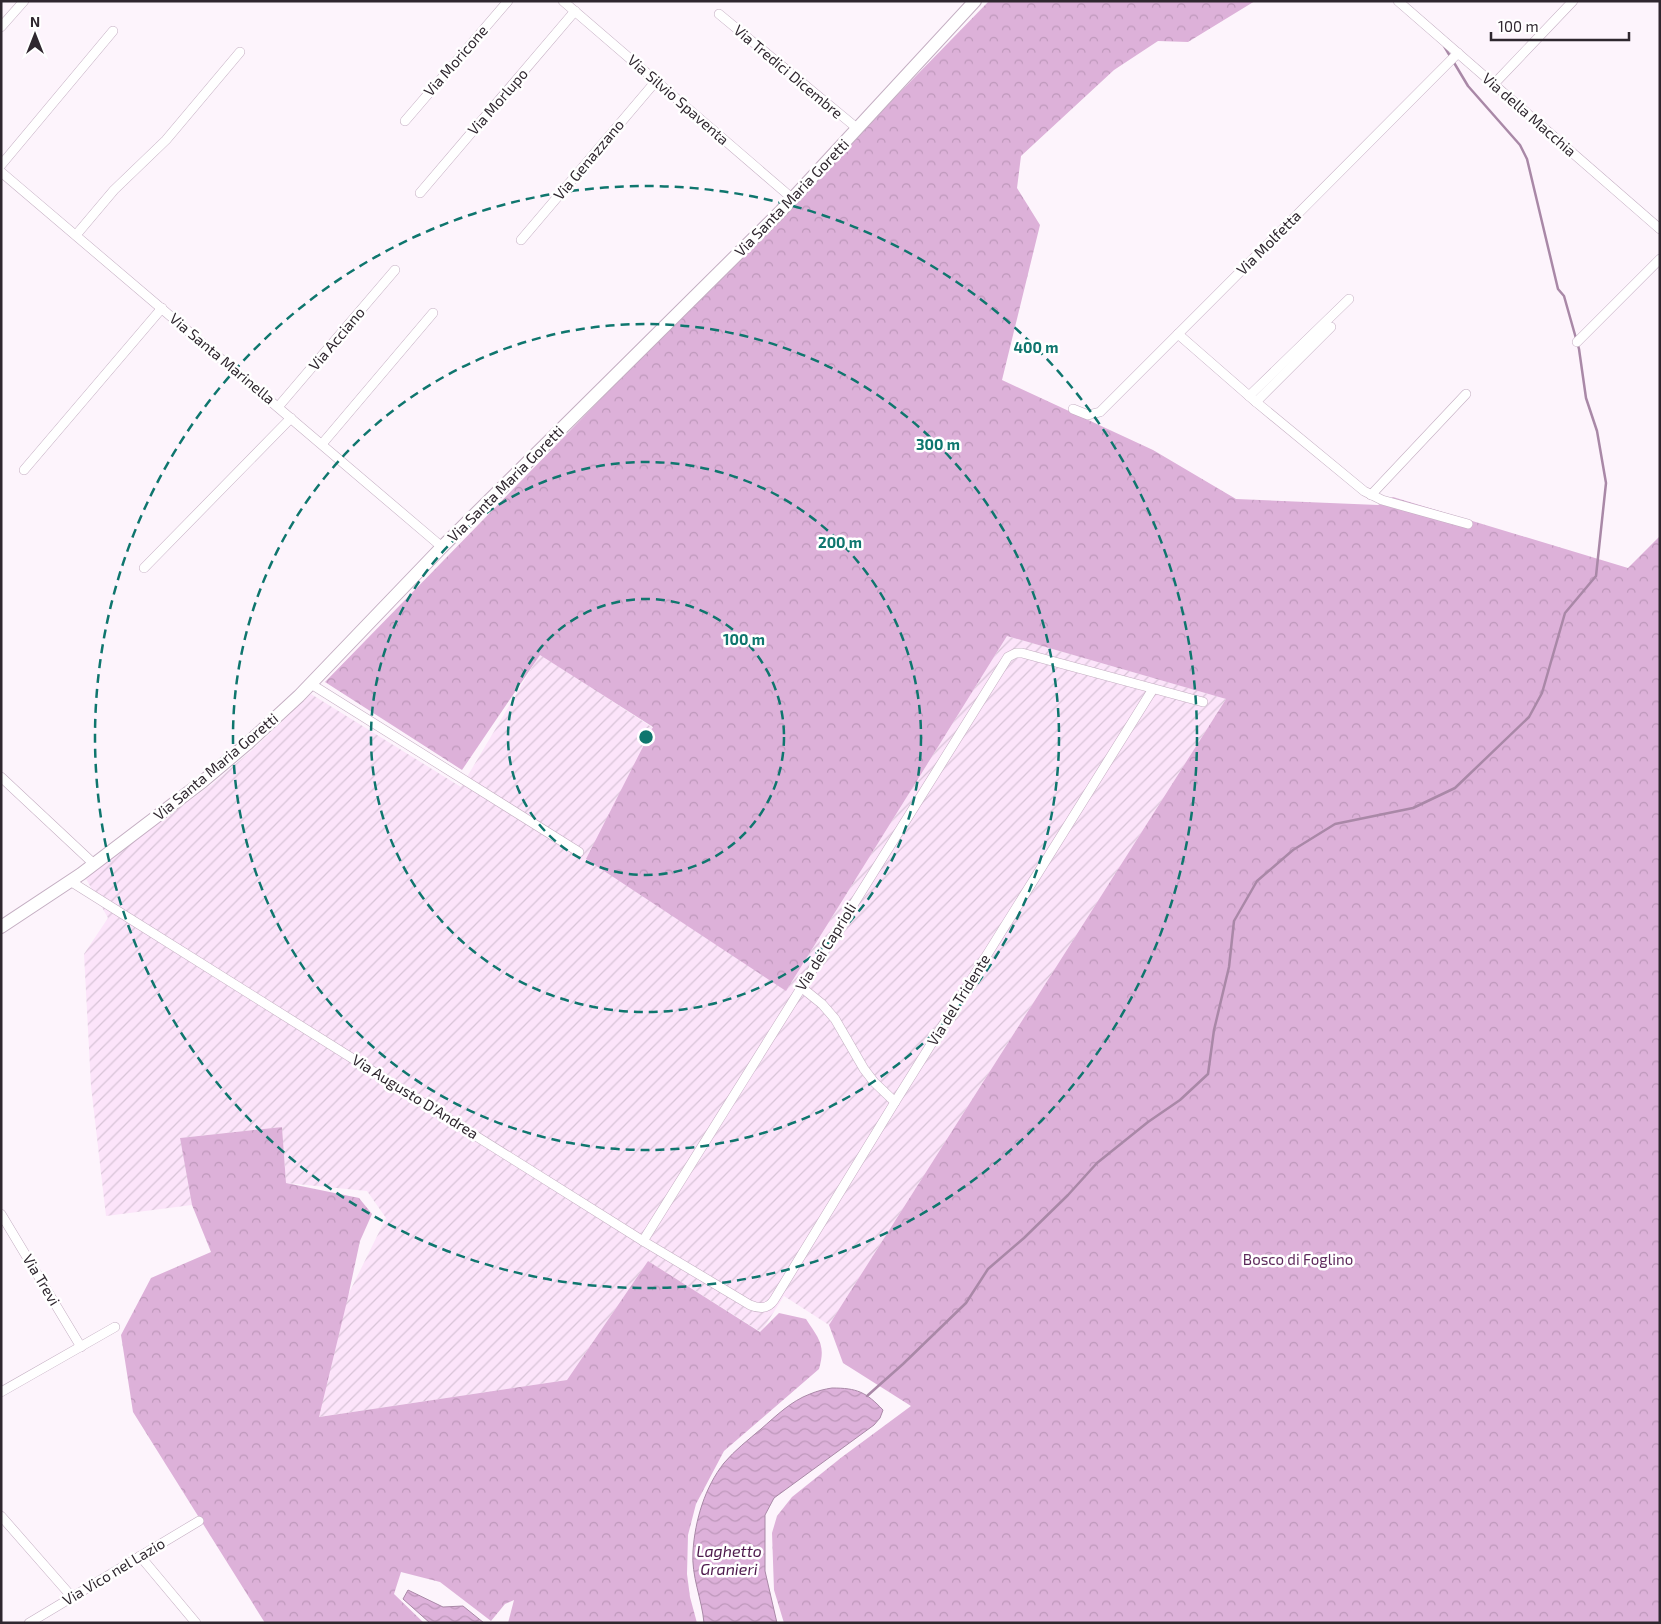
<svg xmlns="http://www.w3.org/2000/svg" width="1661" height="1624" viewBox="0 0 1661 1624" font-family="'Exo 2',sans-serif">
<defs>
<pattern id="industrial-furrows" width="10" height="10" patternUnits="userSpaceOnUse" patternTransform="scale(1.25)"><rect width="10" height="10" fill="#fce4fa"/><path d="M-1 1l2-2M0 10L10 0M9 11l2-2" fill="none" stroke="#d8c4d7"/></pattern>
<pattern id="forest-crowns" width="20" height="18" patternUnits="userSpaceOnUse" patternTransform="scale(1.25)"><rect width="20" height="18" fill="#ddb1d9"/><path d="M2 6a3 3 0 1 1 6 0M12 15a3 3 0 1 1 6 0" fill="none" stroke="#be98bb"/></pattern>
<pattern id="water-waves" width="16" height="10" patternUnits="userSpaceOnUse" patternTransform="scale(1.25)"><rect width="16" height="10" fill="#ddb1da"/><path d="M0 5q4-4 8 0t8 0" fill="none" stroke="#be98bb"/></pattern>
</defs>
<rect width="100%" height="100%" fill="#fdf4fc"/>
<path fill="url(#industrial-furrows)" d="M1007 636 1226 699 829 1325 784 1296 761 1332 648 1261 567 1380 318 1417 348 1295 386 1218 367 1191 286 1183 282 1127 180 1138 192 1205 106 1216 91 1086 84 954 108 918 85 877 212 784 251 751 311 694 461 787 540 654 653 728 786 991Z"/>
<g fill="url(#forest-crowns)">
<path d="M989 1H1255L1188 42 1158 41 1114 70 1021 156 1017 188 1040 225 1002 380 1153 450 1236 499 1378 505 1393 497 1628 568 1660 536V1623H784L774 1590 772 1533 777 1516 792 1497 842 1457 911 1406 843 1363 829 1325 1226 699 1007 636 786 991 586 859 653 727 540 655 462 770 325 682Z"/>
<path d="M282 1127 286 1183 359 1198 372 1214 360 1241 348 1297 319 1417 567 1380 648 1261 760 1332 779 1313 806 1319C819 1339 826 1345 819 1369L724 1451 696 1504 688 1535 687 1574 690 1597 697 1623H508L514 1600 505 1604 491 1621 440 1582 401 1572 394 1594 424 1623H265L133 1412 121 1335 151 1278 211 1252 192 1205 180 1138Z"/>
</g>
<g fill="url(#water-waves)" stroke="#a988a7">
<path d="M832 1388C857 1388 866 1392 883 1410L880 1418 874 1425 774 1498 765 1515V1571L777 1623H704C702 1599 691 1576 693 1551 695 1520 705 1487 724 1463 735 1450 748 1440 761 1429 776 1416 791 1401 810 1394 817 1391 825 1389 832 1388Z"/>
<path d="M408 1590 443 1607 463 1606 484 1623H430L403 1599Z"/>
</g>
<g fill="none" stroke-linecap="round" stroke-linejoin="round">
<g stroke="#a988a7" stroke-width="2.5">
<path d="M1444 46 1450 56"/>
<path d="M867 1396 903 1364 966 1303 988 1269 1024 1238 1068 1195 1097 1163 1148 1122 1180 1100 1208 1074 1214 1030 1229 967 1234 921 1257 881 1293 850 1335 824 1413 808 1455 788 1529 717 1542 693 1565 613 1596 576 1606 483 1597 431 1586 398 1579 349 1564 296 1558 289 1527 159 1520 145 1468 86 1453 61"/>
</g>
<g stroke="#c4aec2" stroke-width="10">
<g id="minor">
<path d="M563 1 793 199"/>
<path d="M1398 1 1660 229"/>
<path d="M719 14 858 129"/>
<path d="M1 27 24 1"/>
<path d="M1494 84 1573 1"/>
<path d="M405 121 508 1"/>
<path d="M1 165 113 31"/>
<path d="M1 172 442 547"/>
<path d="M420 193 575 11"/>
<path d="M76 235 114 190 166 140 240 52"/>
<path d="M521 240 656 81"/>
<path d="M1178 334 1256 402 1364 491 1382 500 1468 524"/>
<path d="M1577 342 1660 259"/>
<path d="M1249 396 1349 299"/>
<path d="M1256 402 1331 327"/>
<path d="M278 407 395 270"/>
<path d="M1073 409 1088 415 1100 412 1213 299 1458 53"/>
<path d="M322 444 433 313"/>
<path d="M24 470 162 308"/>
<path d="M1371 495 1466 394"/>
<path d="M144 568 291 418"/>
<path d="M311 684 579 852"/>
<path d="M1 777 94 864"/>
<path d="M70 881 643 1241 750 1305C760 1309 768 1309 774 1300L895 1102 1153 689"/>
<path d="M801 987 822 1004 835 1019 864 1069 874 1082 895 1102"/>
<path d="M1 1214 81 1347"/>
<path d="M643 1241 1008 657 1016 653H1022L1203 702"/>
<path d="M1 1392 115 1327"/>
<path d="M1 1516 72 1597"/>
<path d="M140 1556 196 1623"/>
<path d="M29 1623 199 1521"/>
</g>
</g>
<g stroke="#c4aec2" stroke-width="14">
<path id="secondary" d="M1 927 81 874 202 782 247 744 299 696 442 547 780 212 975 1"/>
</g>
<use href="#minor" stroke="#fff" stroke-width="9"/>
<use href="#secondary" stroke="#fff" stroke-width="12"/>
</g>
<g fill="none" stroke="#0f766e" stroke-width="2.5" stroke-dasharray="9 6">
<circle cx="646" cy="737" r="138"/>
<circle cx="646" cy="737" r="275"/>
<circle cx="646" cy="737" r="413"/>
<circle cx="646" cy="737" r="551"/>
</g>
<g text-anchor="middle" stroke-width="5" stroke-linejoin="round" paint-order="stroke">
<g font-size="15" fill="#2f272f" stroke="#fff">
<text transform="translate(456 61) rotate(-49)" y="5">Via Moricone</text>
<text transform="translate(788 72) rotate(40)" y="5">Via Tredici Dicembre</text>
<text transform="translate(678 100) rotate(41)" y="5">Via Silvio Spaventa</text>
<text transform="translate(498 102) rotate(-49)" y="5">Via Morlupo</text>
<text transform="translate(1529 115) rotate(41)" y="5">Via della Macchia</text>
<text transform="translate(589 160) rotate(-50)" y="5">Via Genazzano</text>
<text transform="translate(792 198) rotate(-46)" y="5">Via Santa Maria Goretti</text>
<text transform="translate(1269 243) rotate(-45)" y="5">Via Molfetta</text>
<text transform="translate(337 339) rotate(-50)" y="5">Via Acciano</text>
<text transform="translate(222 359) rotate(40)" y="5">Via Santa Marinella</text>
<text transform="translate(506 484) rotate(-45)" y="5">Via Santa Maria Goretti</text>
<text transform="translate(216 767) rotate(-40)" y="5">Via Santa Maria Goretti</text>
<text transform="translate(826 947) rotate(-58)" y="5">Via dei Caprioli</text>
<text transform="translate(959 1000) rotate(-58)" y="5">Via del Tridente</text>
<text transform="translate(415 1097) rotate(32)" y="5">Via Augusto D'Andrea</text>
<text transform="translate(41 1280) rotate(59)" y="5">Via Trevi</text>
<text transform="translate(114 1572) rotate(-31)" y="5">Via Vico nel Lazio</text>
</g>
<g font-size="15" fill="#5c275a" stroke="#fff">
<text x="1298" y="1265">Bosco di Foglino</text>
</g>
<g font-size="16" font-style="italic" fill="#4d194c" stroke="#fff">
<text x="729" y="1557">Laghetto<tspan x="729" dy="18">Granieri</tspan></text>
</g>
</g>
<circle cx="646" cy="737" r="8" fill="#0f766e" stroke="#fff" stroke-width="2.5"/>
<g font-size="15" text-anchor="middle" font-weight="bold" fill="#0f766e" stroke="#fff" stroke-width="5" stroke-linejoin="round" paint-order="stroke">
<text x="1036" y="353">400 m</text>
<text x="938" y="450">300 m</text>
<text x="840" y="548">200 m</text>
<text x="744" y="645">100 m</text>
</g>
<rect width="1661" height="1624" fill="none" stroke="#2f272f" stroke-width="5"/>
<g transform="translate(35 35)" stroke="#ffffff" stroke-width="4" paint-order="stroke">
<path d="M0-4L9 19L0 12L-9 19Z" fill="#2f272f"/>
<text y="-8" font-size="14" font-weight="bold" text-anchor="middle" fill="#2f272f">N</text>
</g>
<path d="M1491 32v8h138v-8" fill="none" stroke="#2f272f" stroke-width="2.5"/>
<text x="1498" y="32" font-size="15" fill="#2f272f" stroke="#ffffff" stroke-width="4" paint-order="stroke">100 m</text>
</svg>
